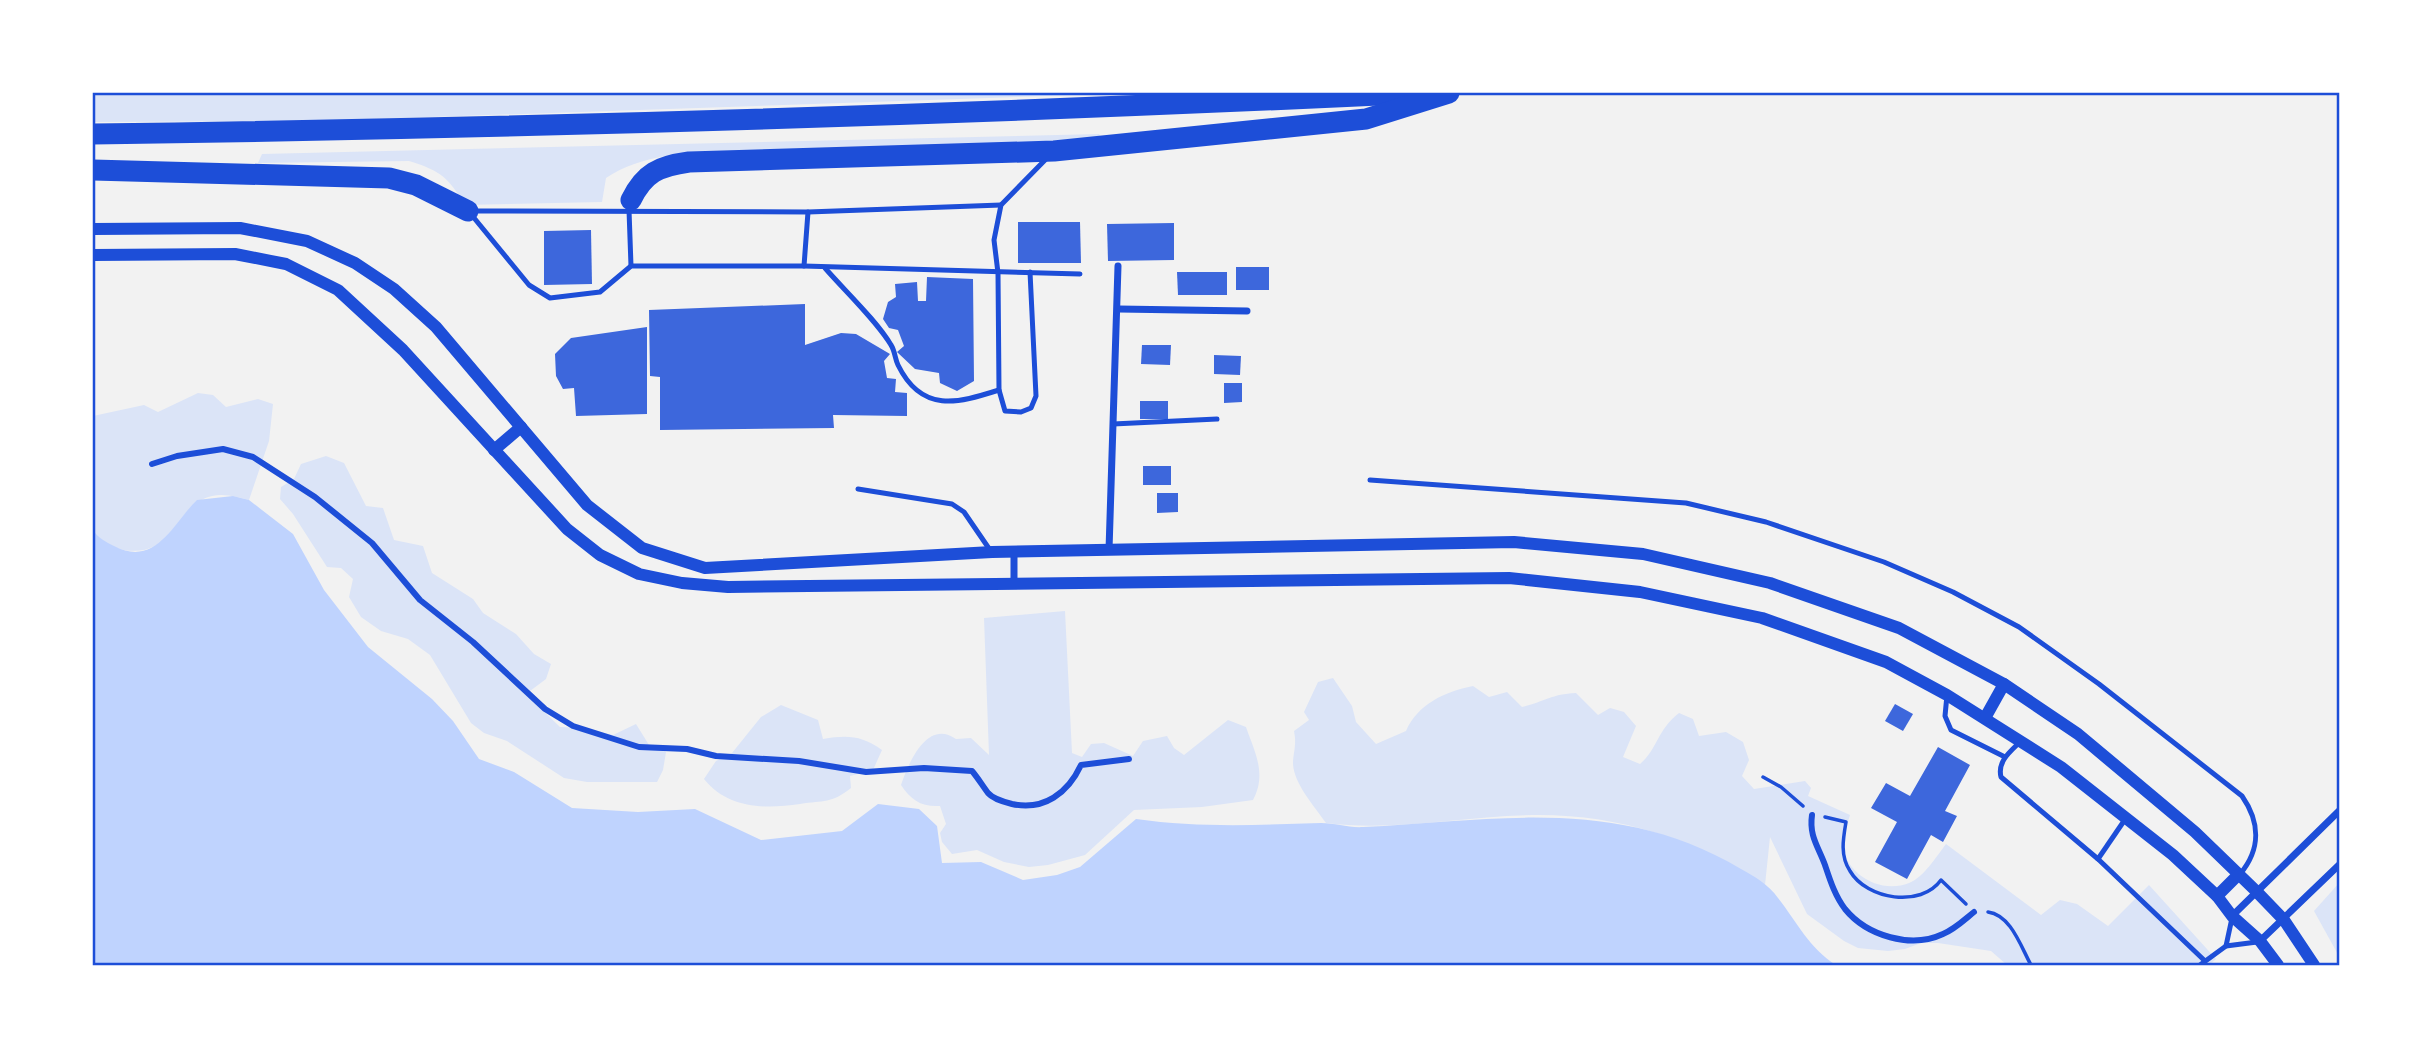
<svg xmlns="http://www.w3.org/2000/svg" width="2433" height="1058" viewBox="0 0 2433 1058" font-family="Georgia,serif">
<rect width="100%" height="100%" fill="#f2f2f2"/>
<g fill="#dbe4f7">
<path d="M93 93H1133L315 121 93 122Z"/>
<path d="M1099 134 1102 138C1011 143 921 149 830 152 761 155 664 139 606 178L602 202 465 205C448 177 441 171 409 161L258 163 262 154Z"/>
<path d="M198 393 213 395 226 407 258 399 273 404 269 441 249 500C238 497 224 493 212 496 172 506 176 558 124 550 113 548 99 540 93 530V416L144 405 158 412Z"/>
<path d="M326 456 344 463 366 506 383 508 394 540 423 546 432 573 473 599 483 613 516 634 534 654 551 664 546 679 526 694 560 727 584 728 613 735 636 724 649 745 666 752 663 770 657 782H587L564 778 507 741 484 733 471 723 430 655 408 639 381 631 361 617 349 597 353 579 341 568 327 567 293 514 280 499 281 487 294 479 301 464Z"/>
<path d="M1065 611 1072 753 1082 757 1091 744 1104 743 1133 756 1143 741 1167 736 1174 748 1184 755 1228 720 1246 727C1255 753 1267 774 1253 800L1202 807 1134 810 1085 855 1048 865 1029 867 1004 862 977 850 952 854 942 842 940 833 946 824 940 806C921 807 911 800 901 785 908 764 927 718 956 739L971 738 989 755 984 618Z"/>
<path d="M1333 678 1352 706 1356 722 1376 744 1406 731C1418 704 1444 692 1473 686L1489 697 1507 692 1522 707C1544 702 1551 694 1576 693L1598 715 1610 708 1624 712 1636 726 1623 757 1640 764C1657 750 1657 730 1679 713L1693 719 1699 736 1726 732 1743 742 1749 760 1742 776 1754 789 1805 781 1811 788 1808 796 1850 815C1848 823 1842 832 1842 841 1843 873 1880 895 1909 883 1924 877 1936 857 1946 844L2041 915 2060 900 2077 904 2108 926 2149 885 2216 959 2209 965H2007L1991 951 1938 943H1921L1905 949 1888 951 1858 948 1844 941 1807 914 1770 837 1765 885C1698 840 1620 815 1539 815 1467 815 1397 832 1326 823 1315 807 1294 784 1293 764 1293 752 1297 746 1294 731L1309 720 1304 712 1318 682Z"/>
<path d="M781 705 818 720 823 739C847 735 861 735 882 750L873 770 850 776 851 788C831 804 824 800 800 804 765 809 728 809 704 779L716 761 732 753 761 717Z"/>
<path d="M2340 882V958L2314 911Z"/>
</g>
<path fill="#bfd3fe" d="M233 496 249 500 293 534 324 590 368 647 432 699 453 721 479 759 514 772 572 808 638 812 695 809 761 840 842 831 878 804 919 809 937 826 942 863 981 862 1023 880 1057 875 1080 867 1136 819C1198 828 1259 825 1321 823 1335 823 1349 828 1363 827 1497 820 1618 796 1741 869 1754 876 1769 885 1778 898 1797 922 1809 948 1836 965H93V530C98 538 106 542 114 546 156 568 173 523 197 500Z"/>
<g fill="#3d67dc">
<path d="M1018 222H1080L1081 263H1018Z"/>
<path d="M1174 223V260L1108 261 1107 224Z"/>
<path d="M591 230 592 284 544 285V231Z"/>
<rect x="1236" y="267" width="33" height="23"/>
<path d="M1177 272H1227V295H1178Z"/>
<path d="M927 277 973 279 974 381 957 391 940 383 939 373 915 369 897 352 904 346 898 330 889 328 883 319 888 302 896 297 895 284 917 282 918 301H926Z"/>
<path d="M805 304V345L841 333 856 334 890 354 884 361 887 378 896 379 895 392 907 393V416L833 415 834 428 660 430V377L650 376 649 310Z"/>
<path d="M647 327V414L576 416 574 388 563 389 556 376 555 354 571 338Z"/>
<path d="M1142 345H1171L1170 365 1141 364Z"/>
<path d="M1214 355 1241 356 1240 375 1214 374Z"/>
<path d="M1224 383H1242V402L1224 403Z"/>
<rect x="1140" y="401" width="28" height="18"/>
<rect x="1143" y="466" width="28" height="19"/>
<path d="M1157 493H1178V512L1157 513Z"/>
<path d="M1895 704 1913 714 1903 731 1885 721Z"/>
<path d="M1938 747 1970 765 1945 811 1957 816 1943 842 1931 835 1907 879 1875 862 1897 822 1871 808 1886 783 1910 796Z"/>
</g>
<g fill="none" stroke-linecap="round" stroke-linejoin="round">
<g stroke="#1d4ed8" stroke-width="3.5">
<path d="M1763 777 1781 787 1803 806"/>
<path d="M1825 817 1846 822C1843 839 1840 856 1850 871 1867 900 1921 908 1941 880L1966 904"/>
<path d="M1988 912C2011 915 2021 947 2031 965"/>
</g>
<g stroke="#1d4ed8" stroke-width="5">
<path d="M629 210 631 266"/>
<path d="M471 211 808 212 1001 205"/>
<path d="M470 213 529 285 550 298 600 292 631 266H804L1080 274"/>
<path d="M804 266 808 212"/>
<path d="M825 268C844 290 877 321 891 345 895 351 895 359 898 365 922 414 958 403 999 390"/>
<path d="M1030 272 1036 396 1031 408 1021 412 1005 411 999 390 998 273 994 240 1001 205 1047 158"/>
<path d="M1113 424 1217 419"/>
<path d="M1370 480 1686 503 1766 522 1884 562 1953 592 2019 627 2099 684 2242 796C2260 822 2261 849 2240 874"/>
<path d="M858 489 952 504 964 512 990 550"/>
<path d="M1947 695 1945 716 1951 730 2005 757"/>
<path d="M2021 741C2011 751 1997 761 2001 777L2098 859 2205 961"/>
<path d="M2098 859 2126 818"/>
<path d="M2226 946 2232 918"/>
<path d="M2200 965 2226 946 2257 942"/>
</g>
<g stroke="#1d4ed8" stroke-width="6">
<path d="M152 464 177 456 223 449 253 457 315 497 372 543 420 600 473 642 545 709 573 726 639 747 687 749 716 756 799 761 866 772 924 768 972 771C978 778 982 785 988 793 993 799 1004 802 1012 804 1044 811 1068 793 1081 765L1129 759"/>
<path d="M1812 815C1809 836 1818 846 1825 865 1830 880 1835 896 1845 909 1867 936 1911 949 1943 934 1955 929 1964 920 1974 912"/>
</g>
<g stroke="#1d4ed8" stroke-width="7">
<path d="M1119 309 1247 311"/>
<path d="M1109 550 1118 266"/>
<path d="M1014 552V583"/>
<path d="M2232 916 2340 810"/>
<path d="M2260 941 2340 864"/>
</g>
<g stroke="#1d4ed8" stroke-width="12">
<path d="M93 229 240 228 307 241 355 263 394 289 436 327 587 505 642 548 705 568 992 552 1514 542 1643 554 1770 583 1899 628 2004 684 2078 734 2195 832 2256 891 2284 920 2314 965"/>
<path d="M93 255 235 254 286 264 338 290 403 350 567 529 600 555 639 574 682 583 728 587 1509 578 1640 592 1762 618 1886 662 1947 695 2061 767 2173 855 2217 896 2232 916 2260 941 2278 965"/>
<path d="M494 450 521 427"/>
<path d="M1985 718 2004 684"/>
<path d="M2217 896 2238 875"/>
</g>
<g stroke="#1d4ed8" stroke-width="21">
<path d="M93 134C536 128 979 114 1422 93"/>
<path d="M93 170 389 178 416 185 468 211"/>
<path d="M631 200C644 173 659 166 689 162L1054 151 1366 119 1449 93"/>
</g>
</g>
<rect width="2433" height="1058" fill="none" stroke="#ffffff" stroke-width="189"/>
<rect x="94" y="94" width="2244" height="870" fill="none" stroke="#1d4ed8" stroke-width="2.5"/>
</svg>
